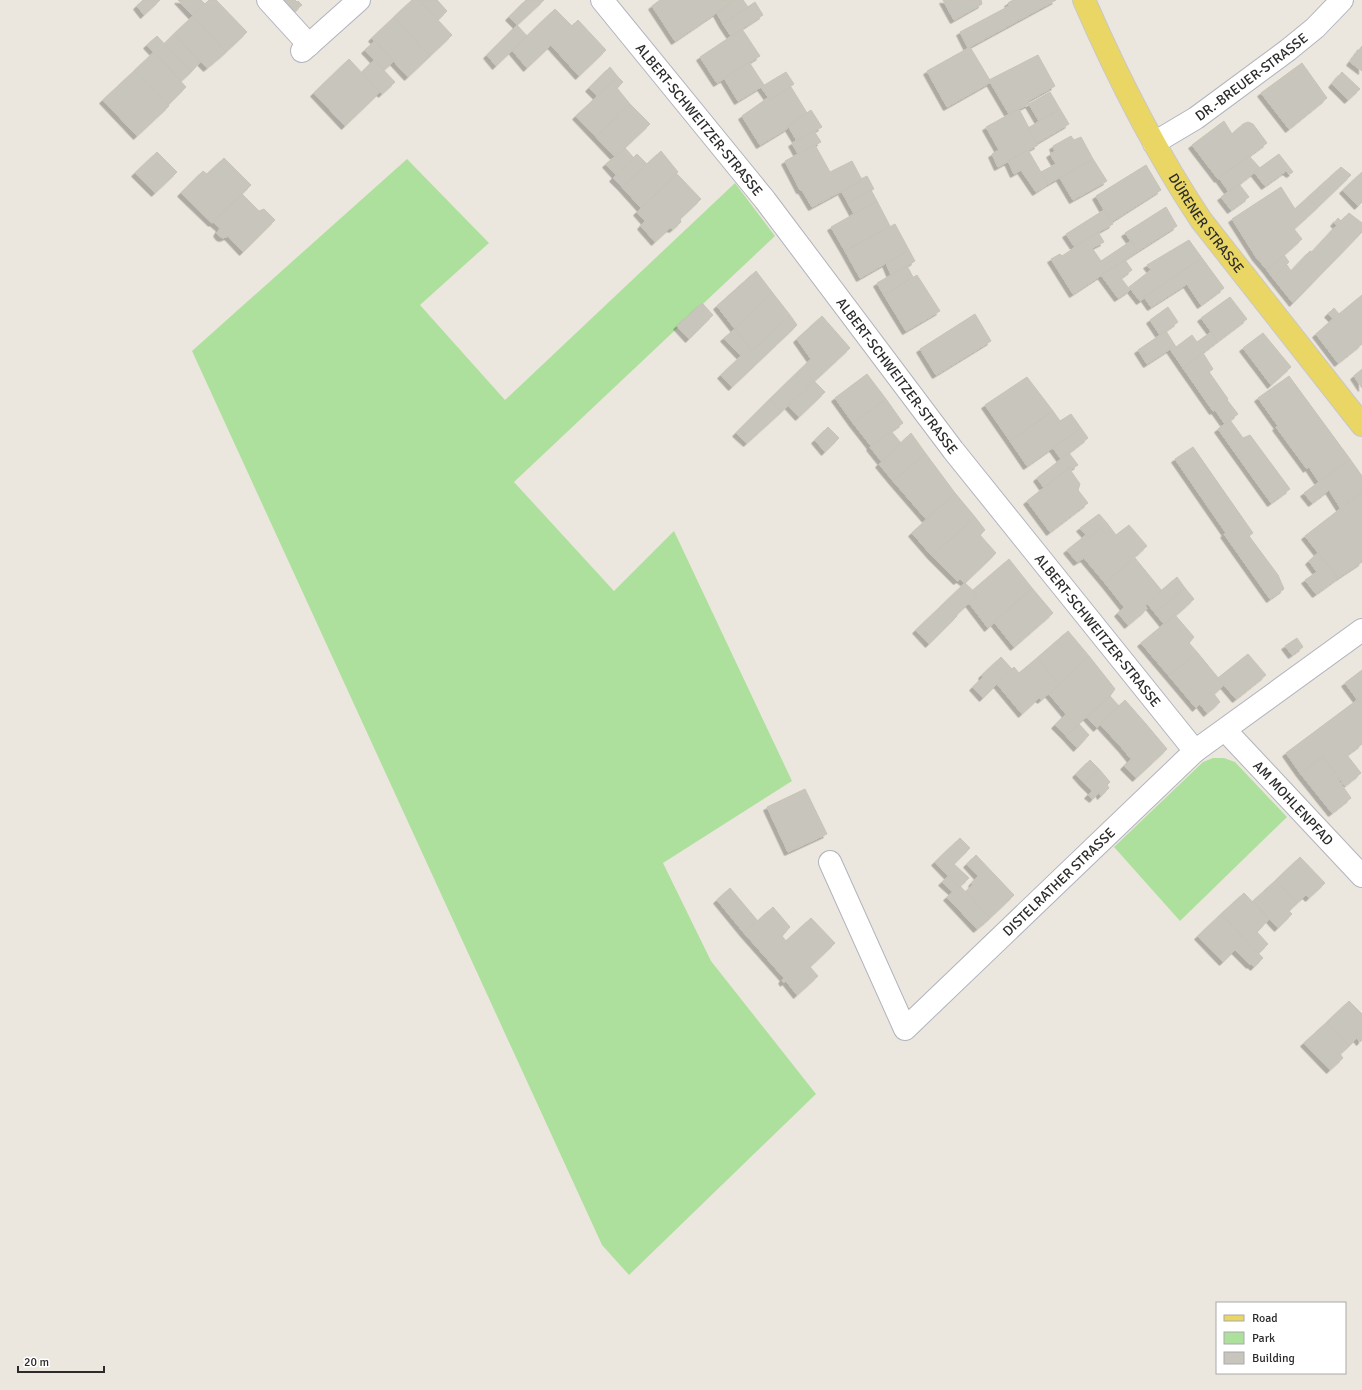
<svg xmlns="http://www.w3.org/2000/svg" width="1362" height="1390" viewBox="0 0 1362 1390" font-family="Signika,sans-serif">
<defs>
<filter id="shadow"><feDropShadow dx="-3.5" dy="3.5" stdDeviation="0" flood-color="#0004"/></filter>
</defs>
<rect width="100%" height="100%" fill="#ece7de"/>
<g fill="#aee09d">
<path d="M407 159 489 243 420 305 505 400 735 183 775 236 514 482 614 591 674 531 792 781 663 863 711 961 816 1094 629 1275 602 1245 192 351Z"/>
<path d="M1213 758H1224L1235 762 1287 817 1180 921 1114 847 1203 762Z"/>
</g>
<g fill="#c8c5bc" stroke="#c7c3b7" filter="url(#shadow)">
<path d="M143 0H160L144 15 137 6Z"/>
<path d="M178 0H201L205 4 193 16Z"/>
<path d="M209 0H216L247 32 226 52 193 16Z"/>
<path d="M278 0H295L297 2 298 1 302 5 291 14Z"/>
<path d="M412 0H419L452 35 430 56 394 17Z"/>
<path d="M419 0H437L447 11 438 20Z"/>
<path d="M526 0H544L517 25 509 17Z"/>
<path d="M660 0H735L675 41 652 6Z"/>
<path d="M735 0H743L748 7 723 24 717 13Z"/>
<path d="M943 0H981L982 4 954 20Z"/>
<path d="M1013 0H1056L968 48 960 32 1009 6 1008 3Z"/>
<path d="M755 2 763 15 731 36 723 24Z"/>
<path d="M555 9 572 26 578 20 606 50 579 76 551 45 527 68 512 50Z"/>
<path d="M193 16 226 52 207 68 174 34Z"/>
<path d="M394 17 430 56 408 77 372 38Z"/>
<path d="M517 25 527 36 496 66 487 55Z"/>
<path d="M742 29 760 56 717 83 700 57Z"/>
<path d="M174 34 200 62 191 72 164 44Z"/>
<path d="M157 36 191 72 181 81 147 45Z"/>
<path d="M375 41 394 61 384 70 365 50Z"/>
<path d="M1362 46V71L1350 62Z"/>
<path d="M970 47 991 82 947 107 927 71Z"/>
<path d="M154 52 186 87 168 105 134 71Z"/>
<path d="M1038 55 1055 86 1028 101 1029 104 1009 114 989 80Z"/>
<path d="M349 59 380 92 345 126 314 93Z"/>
<path d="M374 60 395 82 382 94 362 72Z"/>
<path d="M749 62 764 85 738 101 724 78Z"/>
<path d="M1302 63 1327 98 1289 129 1261 93Z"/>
<path d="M610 67 618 77 597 96 589 88Z"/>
<path d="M134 71 169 106 137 136 103 100Z"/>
<path d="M786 72 794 84 770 100 761 87Z"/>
<path d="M1342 72 1360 89 1348 100 1332 84Z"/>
<path d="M618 77 623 82 617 88 630 104 596 137 576 116Z"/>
<path d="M791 87 807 113 788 126V128L760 145 742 116 769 97 770 100Z"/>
<path d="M1050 92 1060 109 1039 121 1029 104Z"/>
<path d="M630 104 650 124 615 157 596 137Z"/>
<path d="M1019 109 1038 145 998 167 992 154 999 150 986 127Z"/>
<path d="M1060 109 1069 124 1037 143 1028 128Z"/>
<path d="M811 110 822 127 797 141 788 126Z"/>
<path d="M1224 121 1232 134 1243 124 1248 122 1253 124 1267 143 1218 179 1192 145Z"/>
<path d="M814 131 821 142 798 154 792 143Z"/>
<path d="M1071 136 1074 140 1081 137 1093 159 1048 184 1041 172 1056 164 1050 154 1055 151 1053 146Z"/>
<path d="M815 145 830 172 852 161 862 180 812 207 802 190H800L785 161Z"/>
<path d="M625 148 634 158 616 175 606 164Z"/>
<path d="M1028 150 1048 184 1036 192 1021 170 1014 174 1008 161Z"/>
<path d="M661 151 678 172 641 208 622 187Z"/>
<path d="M157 152 177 172 155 193 135 173Z"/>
<path d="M637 154 647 164 622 187 613 178Z"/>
<path d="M1279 154 1293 172 1290 174 1286 171 1265 186 1254 172Z"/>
<path d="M1249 156 1260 168 1229 192 1219 178Z"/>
<path d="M224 158 251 185 212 223 181 193 203 171 207 174Z"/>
<path d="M1093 159 1107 181 1073 200 1060 178Z"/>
<path d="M1146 165 1161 190 1111 222 1096 196Z"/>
<path d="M1341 167 1351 175 1318 207 1307 198Z"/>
<path d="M1362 172V202L1358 206 1343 190Z"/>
<path d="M677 174 701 199 680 219 681 222 673 229 670 228 655 242 641 226 645 221 637 212Z"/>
<path d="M867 176 874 189 848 203 842 192 862 180 861 179Z"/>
<path d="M1239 184 1249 197 1231 210 1221 197Z"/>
<path d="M1281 187 1295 209 1307 198 1318 207 1294 229 1302 239 1267 270 1256 257 1232 219Z"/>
<path d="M871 190 877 201 854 214 848 203Z"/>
<path d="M242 194 259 211 264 209 275 220 243 252 228 236 223 238 220 237 217 233 220 228 213 222Z"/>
<path d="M877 201 890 226 845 251 831 227Z"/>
<path d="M1166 207 1177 226 1138 251 1125 233Z"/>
<path d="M1104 210 1113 224 1074 246 1066 234Z"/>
<path d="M1349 213 1362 223V232L1293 303 1273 278 1287 265 1291 271 1310 251 1312 252 1337 225 1334 223 1338 218 1341 221Z"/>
<path d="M895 224 909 250 860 278 845 251Z"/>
<path d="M1098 232 1104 242 1092 248 1101 261 1131 241 1138 251 1073 294 1051 259 1060 254 1062 256Z"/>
<path d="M1189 240 1202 258 1140 301 1129 287 1151 270 1147 265Z"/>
<path d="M909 250 915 261 891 275 886 263Z"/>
<path d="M1284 255 1289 262 1273 278 1267 270Z"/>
<path d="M1202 258 1224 288 1201 305 1187 284 1151 307 1144 297Z"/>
<path d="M1125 260 1132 270 1121 278 1130 290 1118 298 1101 275Z"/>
<path d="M907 266 913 277 884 295 877 283Z"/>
<path d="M756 271 772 292 735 329 717 306Z"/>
<path d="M917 275 940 311 906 331 884 295Z"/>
<path d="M772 292 790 315 752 351 735 329Z"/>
<path d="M1362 295V344L1338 363 1316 334 1333 319 1328 314 1334 308 1339 314Z"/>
<path d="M1230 297 1247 319 1218 341 1201 318Z"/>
<path d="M702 303 713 315 689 339 677 326Z"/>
<path d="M1168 307 1178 322 1160 335 1150 320Z"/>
<path d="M975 314 991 341 936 375 920 349Z"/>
<path d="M790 315 797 325 732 387 721 375 741 356 724 338 735 329 752 351Z"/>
<path d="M822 316 850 348 781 412 770 399 811 359 797 339Z"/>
<path d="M1166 331 1176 347 1192 335 1197 342 1211 332 1218 341 1183 368 1170 349 1147 364 1138 350Z"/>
<path d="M1263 333 1291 367 1271 385 1243 348Z"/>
<path d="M1203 353 1213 369 1209 372 1228 399 1227 400 1238 414 1225 424 1215 410 1213 411 1183 368Z"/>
<path d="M1362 369V388L1354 376Z"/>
<path d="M867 374 886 399 853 423 835 398Z"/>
<path d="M1289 376 1350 459 1319 482 1309 467 1307 469 1276 427 1278 426 1258 398Z"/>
<path d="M1027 377 1053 411 1010 441 985 405Z"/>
<path d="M814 381 825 392 799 417 788 405Z"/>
<path d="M770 399 781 412 747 443 736 433Z"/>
<path d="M886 399 903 423 871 446 853 423Z"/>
<path d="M1053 411 1060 421 1071 414 1081 428 1027 466 1010 441Z"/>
<path d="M1230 420 1243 438 1250 435 1290 489 1271 503 1218 429Z"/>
<path d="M828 427 839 438 825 452 815 440Z"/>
<path d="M1081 428 1088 438 1061 459 1053 448Z"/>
<path d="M891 431 901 443 882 462 870 447Z"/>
<path d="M911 433 926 454 893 481 879 464Z"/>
<path d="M1193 447 1253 533 1249 536 1278 575 1284 589 1270 599 1224 534 1226 533 1175 459Z"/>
<path d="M1069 453 1078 465 1070 470 1069 468 1044 488 1037 478Z"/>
<path d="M926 454 955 493 926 519 893 481Z"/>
<path d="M1350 459 1362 476V492L1341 509 1329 490 1312 503 1304 493Z"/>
<path d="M1069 468 1080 484 1078 490 1088 503 1050 532 1027 501Z"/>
<path d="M1362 492V562L1338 578 1305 536Z"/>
<path d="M955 493 975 517 932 556 912 533Z"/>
<path d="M1099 514 1107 523 1089 538 1080 528Z"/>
<path d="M975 517 985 530 980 535 996 553 965 583 960 579 957 581 932 556Z"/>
<path d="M1107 523 1116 535 1129 525 1147 546 1105 583 1084 558 1077 562 1067 550 1086 535 1089 538Z"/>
<path d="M1318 553 1338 578 1316 594 1305 580 1317 572 1309 561Z"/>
<path d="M1135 558 1162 591 1145 605 1147 609 1128 625 1118 613 1124 607 1105 583Z"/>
<path d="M1009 559 1032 588 988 628 969 603 978 595 973 590Z"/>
<path d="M1177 577 1185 588 1155 613 1147 603Z"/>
<path d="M965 583 978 595 957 614V616L929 644 916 630Z"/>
<path d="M1032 588 1053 613 1014 647 994 622Z"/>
<path d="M1185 588 1194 599 1175 616V615L1164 624 1155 613Z"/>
<path d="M1175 615 1194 637 1189 643 1197 652 1169 676 1141 643Z"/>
<path d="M1068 631 1089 656 1059 685 1037 658Z"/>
<path d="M1297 638 1303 647 1292 655 1285 646Z"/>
<path d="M1197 652 1224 685 1214 694 1220 702 1207 713 1200 704 1196 708 1169 676Z"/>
<path d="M1248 654 1266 675 1236 699 1218 678Z"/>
<path d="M1089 656 1115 689 1110 696 1076 726 1049 694Z"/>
<path d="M1001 657 1012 669 983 698 973 687 983 677 982 675Z"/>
<path d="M1037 658 1059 685 1041 700 1039 698 1022 714 997 684 1014 667 1019 673Z"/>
<path d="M1362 670V706L1345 683Z"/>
<path d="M1110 696 1119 706 1097 728 1087 717Z"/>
<path d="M1125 700 1146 724 1122 748 1100 724Z"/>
<path d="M1357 700 1362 706V744L1347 755 1361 773 1345 786 1323 757 1300 773 1286 753Z"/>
<path d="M1066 714 1076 726 1066 736 1055 725Z"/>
<path d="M1079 724 1089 735 1077 748 1066 736Z"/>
<path d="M1146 724 1167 749 1136 778 1124 766 1131 759 1122 748Z"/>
<path d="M1323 757 1339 777 1337 778 1351 798 1332 813 1300 773Z"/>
<path d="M1090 760 1099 769 1084 783 1076 774Z"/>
<path d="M1099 769 1110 782 1107 785 1109 788 1101 796 1099 792 1093 799 1088 795 1092 791 1084 783Z"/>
<path d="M805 789 827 834 788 852 767 807Z"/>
<path d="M960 838 970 848 954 864 969 878 959 887 935 862Z"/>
<path d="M976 855 1014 895 990 918 965 892 973 885 972 883 978 876 967 864Z"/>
<path d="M1300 857 1325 883 1309 898 1306 895 1297 903 1276 880Z"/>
<path d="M949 876 959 887 960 886 990 918 977 929 947 897 953 892 942 882Z"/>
<path d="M1276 880 1297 903 1289 911 1292 914 1278 928 1253 901Z"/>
<path d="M730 888 757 920 744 933 717 900Z"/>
<path d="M1244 893 1269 919 1257 932 1268 944 1258 954 1221 914Z"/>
<path d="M773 907 790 927 782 936 786 941 811 918 835 943 810 967 818 976 797 995 786 981 784 983 782 980 784 978 744 933Z"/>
<path d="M1221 914 1263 958 1254 967 1251 964 1250 965 1235 950 1223 962 1198 936Z"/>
<path d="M1349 1001 1362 1014V1040L1360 1042 1357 1038 1349 1046 1327 1022Z"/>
<path d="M1327 1022 1349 1046 1340 1054 1343 1058 1330 1070 1304 1043Z"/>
</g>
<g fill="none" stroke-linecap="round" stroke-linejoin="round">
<g stroke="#b1b3be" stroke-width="24">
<g id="minor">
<path d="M268 0 309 45"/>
<path id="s1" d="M602 0 765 200 953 450 1195 751"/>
<path d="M302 51 359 0"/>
<path id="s2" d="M1154 143 1196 118 1288 50 1315 28 1342 0"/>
<path id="s3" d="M1225 730 1362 876"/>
<path id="s4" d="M830 862 905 1029 1195 751 1362 630"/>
</g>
</g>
<g stroke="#c8c8c8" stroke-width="24">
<g id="major">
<path id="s5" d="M1084 0C1117 76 1155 151 1201 220L1362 425"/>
</g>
</g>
<use href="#minor" stroke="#fff" stroke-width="22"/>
<use href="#major" stroke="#ead665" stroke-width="22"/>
</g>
<g text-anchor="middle" stroke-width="3" stroke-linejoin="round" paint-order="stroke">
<g font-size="14" fill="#2b2b2b" stroke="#fff">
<text dy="5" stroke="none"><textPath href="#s2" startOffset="118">DR.-BREUER-STRASSE</textPath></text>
<text dy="5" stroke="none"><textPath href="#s1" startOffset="154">ALBERT-SCHWEITZER-STRASSE</textPath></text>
<text dy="5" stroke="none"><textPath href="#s5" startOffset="255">DÜRENER STRASSE</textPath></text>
<text dy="5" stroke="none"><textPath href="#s1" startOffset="478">ALBERT-SCHWEITZER-STRASSE</textPath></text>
<text dy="5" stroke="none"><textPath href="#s1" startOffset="802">ALBERT-SCHWEITZER-STRASSE</textPath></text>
<text dy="5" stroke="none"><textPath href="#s3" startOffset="100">AM MOHLENPFAD</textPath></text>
<text dy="5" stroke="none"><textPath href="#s4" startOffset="396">DISTELRATHER STRASSE</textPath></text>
</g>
</g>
<rect x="1216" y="1302" width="130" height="72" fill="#ffffff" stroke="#aaaaaa"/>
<rect x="1224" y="1315" width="20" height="6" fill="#ead665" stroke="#aaaaaa"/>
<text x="1252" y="1322" font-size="12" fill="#2b2b2b">Road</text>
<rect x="1224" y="1332" width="20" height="12" fill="#aee09d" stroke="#aaaaaa"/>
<text x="1252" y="1342" font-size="12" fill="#2b2b2b">Park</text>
<rect x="1224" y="1352" width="20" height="12" fill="#c8c5bc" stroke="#aaaaaa"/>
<text x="1252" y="1362" font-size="12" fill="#2b2b2b">Building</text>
<path d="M18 1366v6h86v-6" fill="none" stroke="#2b2b2b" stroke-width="2"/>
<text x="24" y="1366" font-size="12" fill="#2b2b2b" stroke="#ffffff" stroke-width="3" paint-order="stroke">20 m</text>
</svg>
